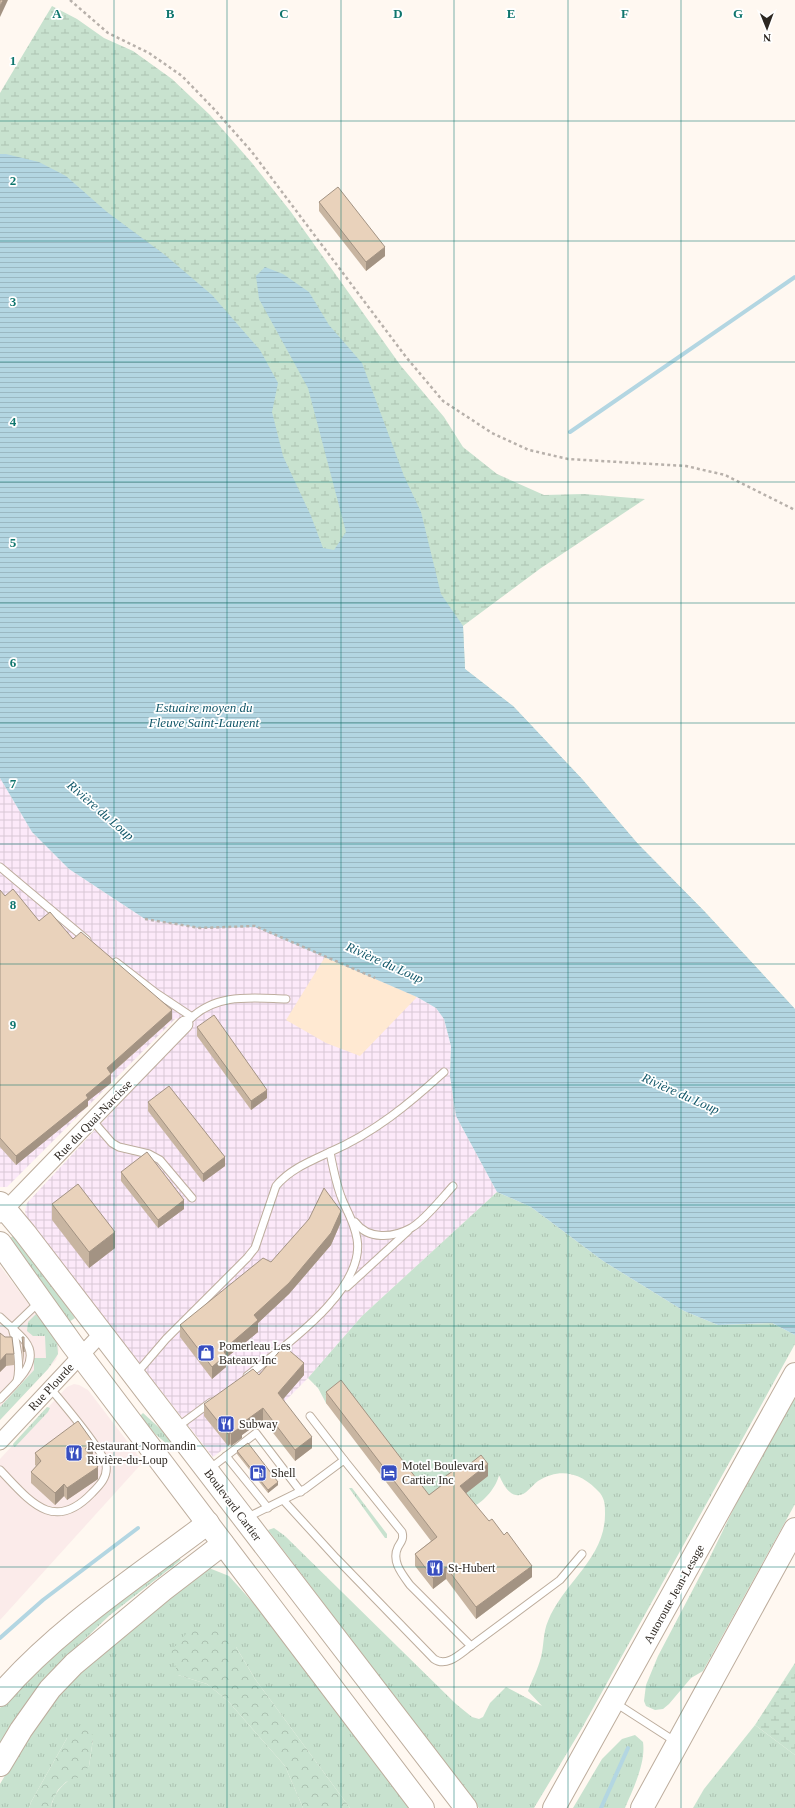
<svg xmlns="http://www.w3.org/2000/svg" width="795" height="1808" viewBox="0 0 795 1808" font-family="'Times New Roman',serif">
<defs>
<pattern id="industrial-grid" width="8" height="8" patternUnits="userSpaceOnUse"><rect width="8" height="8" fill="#fce9f9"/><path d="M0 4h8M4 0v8" fill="none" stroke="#d8c8d5"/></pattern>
<pattern id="grass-tufts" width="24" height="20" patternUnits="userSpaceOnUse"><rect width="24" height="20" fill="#c8e2cf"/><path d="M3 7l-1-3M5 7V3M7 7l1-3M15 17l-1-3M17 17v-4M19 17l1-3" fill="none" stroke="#acc2b1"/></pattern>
<pattern id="forest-crowns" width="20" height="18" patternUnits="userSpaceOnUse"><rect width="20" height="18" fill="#c8e2cf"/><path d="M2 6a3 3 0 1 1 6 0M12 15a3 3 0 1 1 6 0" fill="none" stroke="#acc2b1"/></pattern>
<pattern id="wetland-marsh" width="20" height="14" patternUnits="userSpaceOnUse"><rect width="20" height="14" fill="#c8e2cf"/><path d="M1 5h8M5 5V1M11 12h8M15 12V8" fill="none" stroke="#acc2b1"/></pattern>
<pattern id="water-rules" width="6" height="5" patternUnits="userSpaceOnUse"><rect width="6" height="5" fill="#b3d6e2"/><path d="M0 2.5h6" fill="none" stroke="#9ab8c2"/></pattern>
</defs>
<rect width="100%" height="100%" fill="#fff8f1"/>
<g fill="#fbebea">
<path d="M0 1266 57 1341 59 1350 56 1360 0 1420Z"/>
<path d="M74 1384 79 1385 88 1390 143 1462 0 1620V1459L67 1387Z"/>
</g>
<path fill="url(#industrial-grid)" d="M0 778 32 832 69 869 145 919 200 928 255 926 417 997 436 1008 444 1019 451 1046 450 1076 456 1116 497 1192 362 1316 308 1378 278 1408 213 1457 27 1220 25 1211 27 1203 190 1028 176 1018 7 1187H0Z"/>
<path fill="#ffe9d2" d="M325 957 417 997 360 1056 326 1043 286 1020Z"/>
<g fill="url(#grass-tufts)">
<path d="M497 1192 531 1207 603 1261 684 1311 718 1325 772 1323 795 1335V1344L582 1728 534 1808H479L268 1530 274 1528 285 1536 456 1704 472 1717 479 1719 483 1717 490 1703 506 1687 542 1706 528 1691C532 1680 538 1669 541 1657 544 1646 543 1632 548 1621 563 1583 606 1558 605 1513 605 1505 605 1500 600 1493 583 1474 562 1466 538 1481 531 1486 525 1497 516 1495 508 1494 502 1482 499 1475 497 1486 484 1502 474 1506 467 1509 439 1506 429 1506L326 1403 318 1388 308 1378 362 1316Z"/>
<path d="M14 1235 51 1283 75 1318 69 1322 9 1239Z"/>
<path d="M36 1314 57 1341 58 1354 48 1369 0 1420V1407L34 1370V1358H46L45 1336H33L27 1331 28 1322Z"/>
<path d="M795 1394V1504L703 1671 691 1678 669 1704 663 1709 655 1710 646 1706 644 1701 646 1685 658 1656 710 1557 754 1467Z"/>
<path d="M47 1407 50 1408 48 1412 15 1447H14L13 1444Z"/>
<path d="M143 1413 165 1433 177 1448 174 1450 155 1434 140 1416Z"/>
<path d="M349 1488H352L387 1534V1538H385Z"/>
<path d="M178 1557 181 1560 110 1615 61 1662 0 1750V1708L6 1700 72 1635Z"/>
<path d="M209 1568 229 1576 273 1625 414 1808H350L255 1679 236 1647 178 1675 207 1684 228 1701 285 1766 303 1808H51C54 1787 73 1777 89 1766L93 1739 67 1738 31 1802 29 1808H0V1784L39 1718 68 1685 102 1652Z"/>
<path d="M755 1725 795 1755V1808H693L704 1789Z"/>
<path d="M635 1735 643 1742C646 1763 633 1789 625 1808H573L602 1759 622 1739Z"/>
</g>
<g fill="url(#forest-crowns)">
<path d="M201 1627 222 1632 236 1647 255 1679 350 1808H303L285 1766 228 1701 207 1684 178 1675 171 1651 186 1634Z"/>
<path d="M80 1726 90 1727 93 1739 89 1766 82 1776 66 1782 58 1790 52 1802 51 1808H29L31 1802 67 1738Z"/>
</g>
<g fill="url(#wetland-marsh)">
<path d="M52 6 77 19 104 38 133 51 172 79 210 115 252 163 291 212 401 366 444 417 463 447 497 474 544 495 584 494 645 499 541 568 463 626 465 669 513 706 582 779 638 844 704 911 795 1009 0 285V93Z"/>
<path d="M795 1663V1755L755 1725Z"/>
</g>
<path fill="url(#water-rules)" d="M0 154H6L39 162 66 176 107 212 165 255 212 295 260 350 278 383 272 412 283 456 311 516 323 548 334 550 346 532 308 388 259 299 256 276 265 267 283 274 309 292 329 325 362 363 404 476 421 512 441 594 463 626 465 669 513 706 582 779 638 844 704 911 795 1009V1335L772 1323 718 1325 684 1311 603 1261 531 1207 497 1192 456 1116 450 1076 451 1046 444 1019 436 1008 417 997 255 927 200 928 145 919 69 869 32 832 0 778Z"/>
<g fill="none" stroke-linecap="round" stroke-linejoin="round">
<g stroke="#b3d6e2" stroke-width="4">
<path d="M570 432 795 277"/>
<path d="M0 1638 43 1600 138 1528"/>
<path d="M601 1808 628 1748"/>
</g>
<g stroke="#bdad9d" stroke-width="9">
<g id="service">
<path d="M0 867 87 940"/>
<path d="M116 962 156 993 192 1017"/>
<path d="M190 1019C217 993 251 998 286 999"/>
<path d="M92 1120 112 1143 119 1147 149 1154 160 1160 192 1198"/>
<path d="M330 1152C374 1133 409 1104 444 1072"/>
<path d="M355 1222C368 1240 393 1238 411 1228 424 1221 442 1198 453 1186"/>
<path d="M347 1287 408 1231"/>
<path d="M0 1317C8 1325 18 1332 25 1341 42 1363 14 1384 0 1399"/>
<path d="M136 1374 166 1339 247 1258 255 1248 276 1186C290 1169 311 1161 330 1152 333 1168 336 1184 342 1199 348 1214 354 1221 357 1239 366 1290 283 1347 247 1376"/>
<path d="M17 1381C21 1366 17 1343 12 1328L39 1302"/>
<path d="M310 1416 344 1460"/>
<path d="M176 1428 211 1402"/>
<path d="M226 1456 268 1508"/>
<path d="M0 1470C29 1500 53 1534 92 1493 100 1485 108 1477 106 1465 104 1452 61 1401 50 1388"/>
<path d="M208 1470 256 1433 301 1492"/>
<path d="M284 1501 336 1558 434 1659C447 1668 461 1653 471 1646"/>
<path d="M246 1518 305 1489 344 1460 402 1532C404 1539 401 1542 398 1547 391 1561 402 1574 410 1585L471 1646 560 1580 582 1554"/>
<path d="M614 1702 676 1742"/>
</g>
</g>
<g stroke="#bdad9d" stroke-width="17">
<g id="minor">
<path d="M0 1215 185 1024"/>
<path d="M0 1442 102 1333"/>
</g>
</g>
<g stroke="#bdad9d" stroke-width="24">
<g id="primary">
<path d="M0 1203 25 1233 466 1808"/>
<path d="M0 1243 72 1344 423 1808"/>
</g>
</g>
<g stroke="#bdad9d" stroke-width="24">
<g id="motorway">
<path d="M0 1695C59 1627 137 1577 208 1523"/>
<path d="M0 1765 21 1730 50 1689 74 1664 163 1590 223 1544"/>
<path d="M554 1808 795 1374"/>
<path d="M642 1808 795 1529"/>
</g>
</g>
<g stroke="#b8b1ab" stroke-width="2.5" stroke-dasharray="3 3" stroke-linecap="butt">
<path d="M70 0 108 33 149 53 182 76 213 108 252 152 406 357 443 401 492 433 529 450 568 459 686 466 725 475 795 510"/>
<path d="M145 919 200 928 255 926 375 978"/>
</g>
<use href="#service" stroke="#fff" stroke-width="7"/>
<use href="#minor" stroke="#fff" stroke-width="15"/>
<use href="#primary" stroke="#fff" stroke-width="22"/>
<use href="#motorway" stroke="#fff" stroke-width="22"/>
</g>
<g fill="#c8b5a1">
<path d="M319 202 385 256 366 271 319 211Z"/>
<path d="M0 890 5 896 39 921 73 939 172 1019 111 1074V1083L88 1101V1106L16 1165 0 1147Z"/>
<path d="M197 1027 267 1098 251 1110 197 1036Z"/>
<path d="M148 1102 225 1166 203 1182 148 1111Z"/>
<path d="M121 1172 184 1209 158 1228 121 1181Z"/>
<path d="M52 1204 115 1248 89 1268 52 1220Z"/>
<path d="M341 1222 331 1245 289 1294 258 1323V1332L226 1358V1367L212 1379 180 1337V1325L271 1262Z"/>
<path d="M0 1333 14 1354V1365L6 1366 0 1372Z"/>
<path d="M22 1337H24V1363L22 1348Z"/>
<path d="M259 1375H304L283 1399 312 1448 295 1461 263 1420 242 1435V1438L231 1446 230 1444 228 1446 204 1416V1404Z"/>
<path d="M326 1392 429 1495 443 1484V1478L466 1467 488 1476 466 1493 532 1577 476 1619 446 1579 433 1589 415 1566V1554L431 1541 326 1403Z"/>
<path d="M237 1451 278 1485 268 1493 237 1454Z"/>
<path d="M35 1453 93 1454 90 1456 98 1479 67 1500 64 1496 55 1505 31 1483V1472L36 1466 35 1465Z"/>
</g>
<g fill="#a39383">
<path d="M3 0H8L0 17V6Z"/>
<path d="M385 247V256L366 271V262Z"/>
<path d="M172 1010V1019L107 1077V1068Z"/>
<path d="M111 1074V1083L88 1101V1106L16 1165V1156L86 1095Z"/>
<path d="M267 1090V1098L251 1110V1101Z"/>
<path d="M225 1157V1166L203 1182V1174Z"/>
<path d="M184 1200V1209L158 1228V1220Z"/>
<path d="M341 1211V1222L331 1245 289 1294 258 1323V1332L226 1358V1367L212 1379V1367L223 1350 254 1315Z"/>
<path d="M115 1232V1248L89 1268V1252Z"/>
<path d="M6 1354V1366L0 1372V1361Z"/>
<path d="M304 1363V1375L278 1405V1393Z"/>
<path d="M263 1408V1420L242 1435V1438L231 1446V1434L241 1424Z"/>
<path d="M230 1432V1444L228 1446V1434Z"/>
<path d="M312 1437V1448L295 1461V1450Z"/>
<path d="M93 1442V1454L85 1460V1449Z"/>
<path d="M488 1464V1476L460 1498V1486Z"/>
<path d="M98 1467V1479L67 1500V1488Z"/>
<path d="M278 1482V1485L268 1493V1490Z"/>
<path d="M64 1484V1496L55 1505V1493Z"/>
<path d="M532 1566V1577L476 1619V1607Z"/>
<path d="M446 1567V1579L433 1589V1578Z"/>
</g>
<g fill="#e9d2bb" stroke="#a39383">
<path d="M0 0H3L0 6Z"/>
<path d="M338 187 385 247 366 262 319 202Z"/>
<path d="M13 889 39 921 50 912 73 939 81 932 172 1010 107 1068 111 1074 86 1095 88 1098 16 1156 0 1138V890L5 896Z"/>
<path d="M214 1015 267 1090 251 1101 197 1027Z"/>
<path d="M169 1086 225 1157 203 1174 148 1102Z"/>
<path d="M147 1152 184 1200 158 1220 121 1172Z"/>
<path d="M78 1184 115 1232 89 1252 52 1204Z"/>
<path d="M324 1188 341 1211 331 1233 289 1283 254 1315 258 1320 223 1350 226 1355 212 1367 180 1325 263 1258 271 1262 309 1219Z"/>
<path d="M0 1333 5 1337H12L14 1354H6L0 1361Z"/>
<path d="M22 1337H24V1352Z"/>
<path d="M284 1346 304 1363 278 1393 312 1437 295 1450 263 1408 241 1424 242 1426 231 1434 230 1432 228 1434 204 1404 253 1369 259 1375Z"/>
<path d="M341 1380 429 1495 446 1482 443 1478 463 1464 466 1467 481 1455 488 1464 460 1486 489 1521 492 1519 504 1535 507 1532 532 1566 476 1607 446 1567 433 1578 415 1554 437 1537 326 1392Z"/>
<path d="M78 1421 93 1442 85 1449 98 1467 67 1488 64 1484 55 1493 31 1472 41 1461 35 1453Z"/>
<path d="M248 1443 278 1482 268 1490 237 1451Z"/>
</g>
<path fill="none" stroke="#0f766e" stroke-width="1" stroke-opacity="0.55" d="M114 0V1808M227 0V1808M341 0V1808M454 0V1808M568 0V1808M681 0V1808M0 121H795M0 241H795M0 362H795M0 482H795M0 603H795M0 723H795M0 844H795M0 964H795M0 1085H795M0 1205H795M0 1326H795M0 1446H795M0 1567H795M0 1687H795"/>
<defs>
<g id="shop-square" transform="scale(0.9)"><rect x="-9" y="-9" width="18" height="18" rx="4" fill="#384ec0" stroke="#fff"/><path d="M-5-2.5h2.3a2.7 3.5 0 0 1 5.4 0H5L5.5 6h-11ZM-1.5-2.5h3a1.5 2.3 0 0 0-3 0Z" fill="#fff"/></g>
<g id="restaurant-square" transform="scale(0.9)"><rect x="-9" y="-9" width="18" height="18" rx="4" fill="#384ec0" stroke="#fff"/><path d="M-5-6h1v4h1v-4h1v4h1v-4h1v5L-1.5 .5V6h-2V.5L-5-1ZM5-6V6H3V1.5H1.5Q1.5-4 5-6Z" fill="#fff"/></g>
<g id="fuel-square" transform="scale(0.9)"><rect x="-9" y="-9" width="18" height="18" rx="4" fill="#384ec0" stroke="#fff"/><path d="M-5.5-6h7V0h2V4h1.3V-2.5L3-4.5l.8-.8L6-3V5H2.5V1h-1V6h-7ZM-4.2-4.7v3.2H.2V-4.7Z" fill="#fff"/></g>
<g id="hotel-square" transform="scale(0.9)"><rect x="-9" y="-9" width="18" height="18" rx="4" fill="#384ec0" stroke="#fff"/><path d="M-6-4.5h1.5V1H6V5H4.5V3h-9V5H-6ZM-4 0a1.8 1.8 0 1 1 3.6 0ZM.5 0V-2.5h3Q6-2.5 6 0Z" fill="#fff"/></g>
</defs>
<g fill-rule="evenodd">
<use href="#shop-square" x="206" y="1353"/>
<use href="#restaurant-square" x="226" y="1424"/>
<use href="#restaurant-square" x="74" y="1453"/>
<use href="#fuel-square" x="258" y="1473"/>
<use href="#hotel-square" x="389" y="1473"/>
<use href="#restaurant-square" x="435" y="1568"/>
</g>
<g text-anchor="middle" stroke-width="3.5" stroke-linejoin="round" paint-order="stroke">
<g font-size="12" fill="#2d2721" stroke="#fff">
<text transform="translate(93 1120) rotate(-46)" y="4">Rue du Quai-Narcisse</text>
<text transform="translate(51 1387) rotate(-47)" y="4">Rue Plourde</text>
<text transform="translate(233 1505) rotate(53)" y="4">Boulevard Cartier</text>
<text transform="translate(674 1594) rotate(-61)" y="4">Autoroute Jean-Lesage</text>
</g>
<g font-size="12" fill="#2d2721" stroke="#fff" text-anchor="start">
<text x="219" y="1350">Pomerleau Les<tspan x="219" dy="14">Bateaux Inc</tspan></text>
<text x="239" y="1428">Subway</text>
<text x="87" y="1450">Restaurant Normandin<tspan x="87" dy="14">Rivière-du-Loup</tspan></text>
<text x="402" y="1470">Motel Boulevard<tspan x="402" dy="14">Cartier Inc</tspan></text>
<text x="271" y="1477">Shell</text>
<text x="448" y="1572">St-Hubert</text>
</g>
<g font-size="13" font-style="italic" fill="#115668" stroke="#fff">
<text x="204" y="712">Estuaire moyen du<tspan x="204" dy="15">Fleuve Saint-Laurent</tspan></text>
<text transform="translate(101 810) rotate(41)" y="5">Rivière du Loup</text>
<text transform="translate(385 962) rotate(24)" y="5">Rivière du Loup</text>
<text transform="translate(681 1093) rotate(24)" y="5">Rivière du Loup</text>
</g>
</g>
<g font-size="13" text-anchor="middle" font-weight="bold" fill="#0f766e" stroke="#fff" stroke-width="3.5" stroke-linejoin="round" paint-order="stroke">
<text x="57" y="18">A</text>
<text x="170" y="18">B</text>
<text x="284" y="18">C</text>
<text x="398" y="18">D</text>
<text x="511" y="18">E</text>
<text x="625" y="18">F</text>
<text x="738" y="18">G</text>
<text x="13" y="65">1</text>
<text x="13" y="185">2</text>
<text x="13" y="306">3</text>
<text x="13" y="426">4</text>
<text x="13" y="547">5</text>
<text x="13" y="667">6</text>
<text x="13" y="788">7</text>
<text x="13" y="909">8</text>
<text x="13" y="1029">9</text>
</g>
<g transform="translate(767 28) rotate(179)" stroke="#ffffff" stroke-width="3" paint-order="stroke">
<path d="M0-3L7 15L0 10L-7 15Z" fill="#2d2721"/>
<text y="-6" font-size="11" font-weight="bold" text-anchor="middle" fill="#2d2721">N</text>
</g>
</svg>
